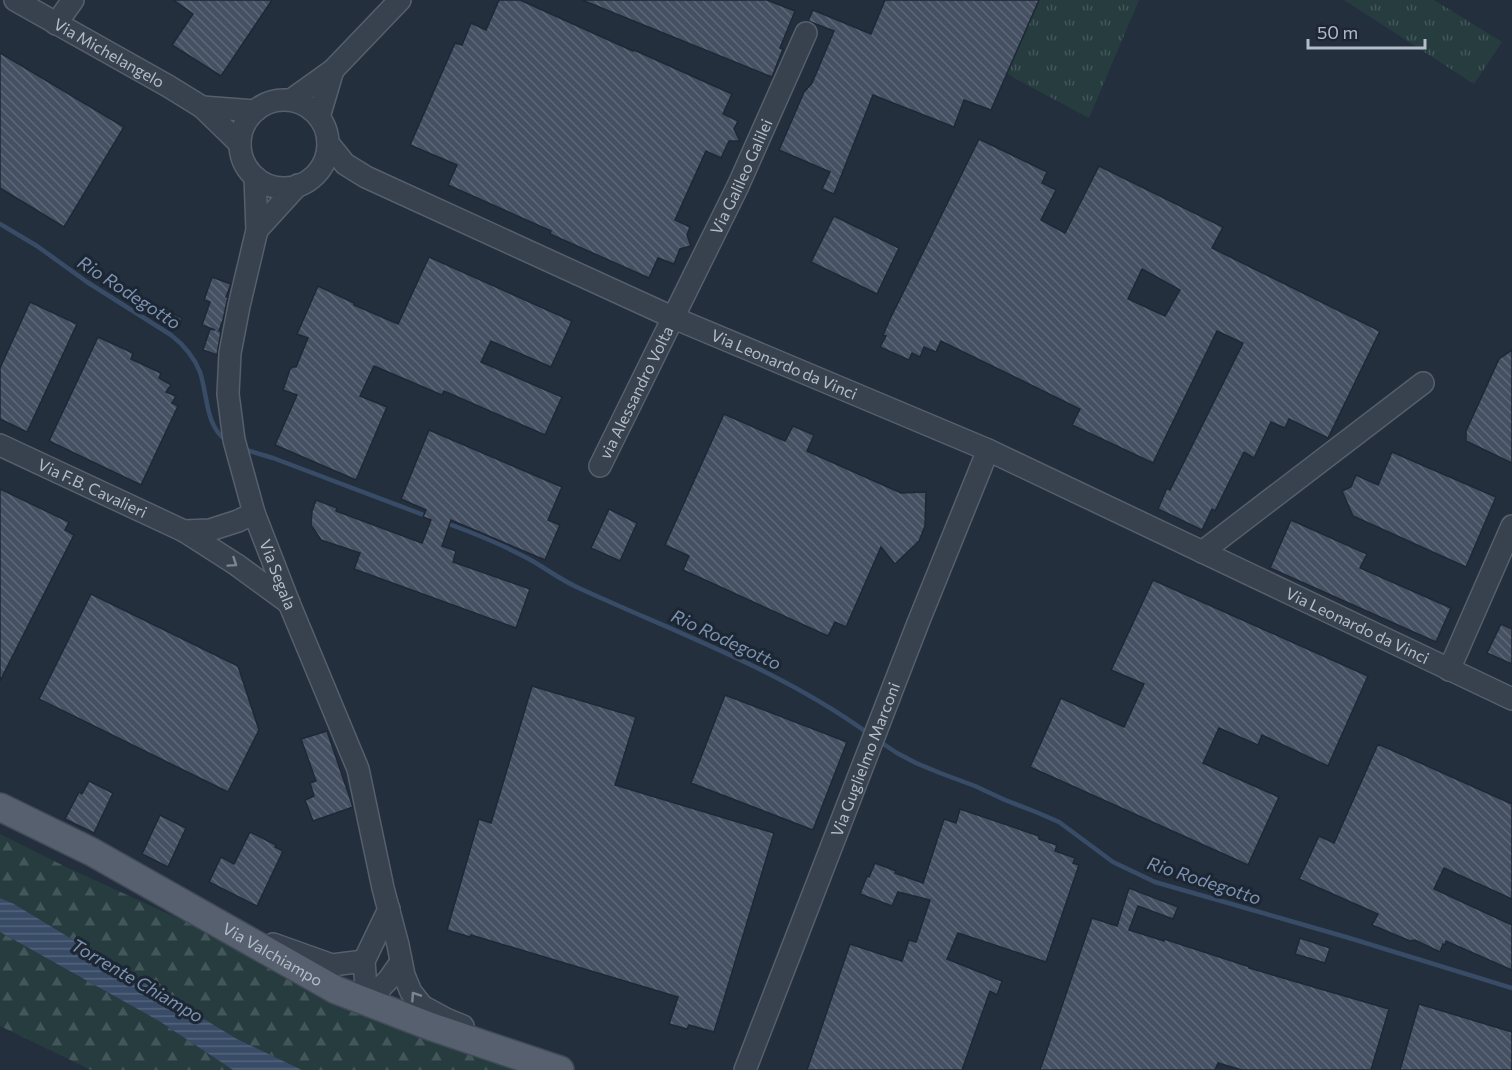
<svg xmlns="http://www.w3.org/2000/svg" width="1512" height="1070" viewBox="0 0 1512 1070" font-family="Commissioner,sans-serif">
<defs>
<pattern id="grass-tufts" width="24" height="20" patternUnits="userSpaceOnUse" patternTransform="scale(1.5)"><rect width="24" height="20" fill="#263c3f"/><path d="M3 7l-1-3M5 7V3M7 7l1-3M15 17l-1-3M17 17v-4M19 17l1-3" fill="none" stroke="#435659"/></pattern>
<pattern id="forest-firs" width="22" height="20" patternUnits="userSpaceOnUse" patternTransform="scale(1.5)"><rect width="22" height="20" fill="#263c3f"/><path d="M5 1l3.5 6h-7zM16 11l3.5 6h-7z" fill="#435659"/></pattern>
<pattern id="water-rules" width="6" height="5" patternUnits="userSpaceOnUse" patternTransform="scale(1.5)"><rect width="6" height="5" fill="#394c67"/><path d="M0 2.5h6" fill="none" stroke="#53647b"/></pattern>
<pattern id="building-back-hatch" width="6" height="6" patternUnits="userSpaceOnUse" patternTransform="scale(1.5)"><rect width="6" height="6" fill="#455162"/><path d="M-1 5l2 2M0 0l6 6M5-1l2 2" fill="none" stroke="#5d6877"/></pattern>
</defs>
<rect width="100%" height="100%" fill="#242f3e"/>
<g fill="url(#grass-tufts)">
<path d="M908 0H1139L1089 118 1014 78Z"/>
<path d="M1344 0H1434L1502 42 1474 84Z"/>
</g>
<g fill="url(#forest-firs)">
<path d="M0 834 64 866 412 1026 556 1070H302L237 1039 14 904 0 898Z"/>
<path d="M0 932 159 1021 233 1070H91L0 1026Z"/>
</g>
<path fill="url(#water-rules)" d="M0 898 14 904 237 1039 302 1070H233L159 1021 0 932Z"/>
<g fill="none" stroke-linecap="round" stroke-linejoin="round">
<g stroke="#394c67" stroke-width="4.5">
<path d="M0 224 37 246 87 282 171 335C184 345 194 357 200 372 208 396 205 426 227 441"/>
<path d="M243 449 273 458 429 517"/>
<path d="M446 523C474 533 503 545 529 559 547 569 562 581 581 589 677 633 783 671 869 734"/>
<path d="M879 741 897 753 916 763 940 773 975 786 1005 800 1036 812 1059 822 1113 862 1155 882 1346 937 1512 988"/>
</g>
</g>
<g fill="url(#building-back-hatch)" stroke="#1f2835" stroke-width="1.5" fill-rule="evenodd">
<path d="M173 0H272L221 76 172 45 193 14Z"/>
<path d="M499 0H520L633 51 634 50 732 94 723 114 738 121 734 129 740 141H729L721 158 706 151 675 220 690 227 687 235 691 246 680 249 674 264 658 258 649 278 550 234 551 231 448 185 457 165 410 145 455 43 462 45 471 23 486 30Z"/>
<path d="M582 0H767L795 11 780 48 783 49 772 77Z"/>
<path d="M885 0H1039L991 110 964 100 954 127 873 95 834 194 822 189 830 172 779 150 804 92 812 83 834 31 808 21 813 10 871 34Z"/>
<path d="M0 53 124 127 64 227 0 188Z"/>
<path d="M979 139 1047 172 1042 183 1056 190 1041 220 1065 233 1099 166 1223 227 1212 248 1380 331 1328 438 1289 419 1285 428 1271 422 1254 458 1244 452 1215 511 1212 509 1202 530 1158 509 1167 488 1170 490 1243 343 1217 331 1153 463 1072 425 1080 409 941 341 936 352 924 347 920 357 912 353 909 360 880 347 886 336 883 335 889 321ZM1142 269 1180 290 1165 316 1128 299Z"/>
<path d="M834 216 899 248 877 294 811 262Z"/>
<path d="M429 257 572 321 551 367 491 341 481 362 562 397 545 435 444 391 442 395 374 366 360 396 387 407 356 480 275 445 297 395 283 390 290 369 293 367H296L308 338 297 334 318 286 354 303V305L398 324Z"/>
<path d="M212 277 231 284 226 297H228L223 320 219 331 221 332 217 355 203 350 210 329 215 330 202 325 210 302 204 300Z"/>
<path d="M30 302 77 324 27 432 0 419V368Z"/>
<path d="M162 309 182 318 178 329 156 320Z"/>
<path d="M98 337 133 353 131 359 161 373 159 378 171 385 166 392 176 396 172 403 178 406 141 485 49 441Z"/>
<path d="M1512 350V463L1466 441V431L1499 359Z"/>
<path d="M724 414 785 441 793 426 814 435 807 451 901 493 926 492 925 526 919 541 895 564 881 547 846 627 835 622 828 636 683 570 689 556 665 545Z"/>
<path d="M429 430 562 487 548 520 560 525 545 560 451 520 442 546 456 551 453 562 530 589 516 628 354 569 360 553 321 540 311 525 312 511 316 500 337 508 336 511 422 543 431 520 423 517 426 510 401 499Z"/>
<path d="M1392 452 1496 497 1466 567 1353 516 1342 491 1351 487 1356 475 1378 485Z"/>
<path d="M0 489 69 522 65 530 74 535 0 681Z"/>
<path d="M609 509 637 523 620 561 591 548Z"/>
<path d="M1291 520 1367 554 1360 568 1451 608 1436 642 1270 568Z"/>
<path d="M1153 580 1368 676 1328 766 1262 735 1258 745 1219 728 1203 763 1279 797 1248 865 1030 767 1061 698 1124 727 1144 684 1111 670Z"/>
<path d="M91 594 238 666 259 730 228 792 39 699Z"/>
<path d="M1501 624 1512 629V664L1487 653Z"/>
<path d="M532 686 636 717 615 785 774 833 714 1032 689 1025 687 1029 669 1024 678 997 471 935 470 937 447 930 479 819 491 823Z"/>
<path d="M725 695 847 742 813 830 691 783Z"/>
<path d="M327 731 353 807 313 821 305 800 314 796 310 783 316 781 301 739Z"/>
<path d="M1378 744 1512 804V899L1444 868 1434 889 1512 925V970L1446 941 1445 945 1443 944 1440 952 1415 940 1410 941 1372 925 1378 914 1299 879 1319 836 1334 843Z"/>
<path d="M89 781 113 793 94 833 65 819 79 792 82 794Z"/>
<path d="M960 809 1039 836V839L1057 845 1055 851 1075 858 1073 863 1079 865 1046 962 958 933 947 959 1002 981 997 995 990 991 962 1070H807L850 944 902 961 909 940 916 942 930 900 898 892 892 906 860 894 867 876 869 877 875 863 896 871 895 873 923 883 944 819 956 823Z"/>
<path d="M160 815 186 828 168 867 142 854Z"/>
<path d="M250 832 276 845 275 847 283 851 257 906 209 882 221 857 234 864Z"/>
<path d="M1129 888 1178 907 1173 919 1138 906 1129 930 1164 941V939L1250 967 1249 968 1389 1009 1371 1070H1242L1218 1063 1215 1070H1040L1092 918 1117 926Z"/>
<path d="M1300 938 1330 948 1325 963 1295 954Z"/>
<path d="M1419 1004 1512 1032V1070H1400Z"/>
</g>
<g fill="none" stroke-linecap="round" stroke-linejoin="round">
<g stroke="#565f6c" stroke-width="24">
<g id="minor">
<path id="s1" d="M15 0 168 86 202 107 240 144"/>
<path d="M56 24 73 0"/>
<path d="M291 100 333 70 400 0"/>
<circle cx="284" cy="144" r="44"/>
<path d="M202 107 255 111"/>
<path d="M319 117 333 70"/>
<path id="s2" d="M328 143 345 164 366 177 674 318 988 450 1512 699"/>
<path id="s3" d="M255 177 257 230 239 306 230 353 228 394 234 440 254 513 289 603 358 769 383 888 398 945 404 975 411 992 422 1006 446 1019 463 1026"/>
<path d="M257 230 298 185"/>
<path id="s4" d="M0 445 184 531 237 565 289 603"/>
<path id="s5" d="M600 466 738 186 806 33"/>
<path d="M184 531 210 530 238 521 254 513"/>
<path d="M1202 552 1423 383"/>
<path d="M1449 670 1512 526"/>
<path d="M273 944 332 965 364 961"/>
<path d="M367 1002 364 961 389 909"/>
<path d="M367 1002 389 979 401 962"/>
<path id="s6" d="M745 1070 918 623 988 450"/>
</g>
</g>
<g stroke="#414a57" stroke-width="30">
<g id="major">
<path id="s7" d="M0 807 92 852 336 990 432 1027 560 1070"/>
</g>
</g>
<use href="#minor" stroke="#38414e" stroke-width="21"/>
<use href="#major" stroke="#56606e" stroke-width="27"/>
</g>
<defs><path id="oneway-chevron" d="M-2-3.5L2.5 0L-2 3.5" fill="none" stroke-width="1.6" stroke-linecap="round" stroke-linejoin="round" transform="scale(1.5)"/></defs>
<g stroke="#7c8592">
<use href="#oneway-chevron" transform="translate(233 563) rotate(34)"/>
<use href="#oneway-chevron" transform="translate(415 996) rotate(-124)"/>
</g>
<g text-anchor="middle" stroke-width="6" stroke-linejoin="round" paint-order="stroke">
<g font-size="16" fill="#b4bcc9" stroke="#1d2633">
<text dy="6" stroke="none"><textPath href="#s1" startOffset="108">Via Michelangelo</textPath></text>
<text dy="6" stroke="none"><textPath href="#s5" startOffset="322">Via Galileo Galilei</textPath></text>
<text dy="6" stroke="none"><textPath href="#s2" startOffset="510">Via Leonardo da Vinci</textPath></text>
<text dy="6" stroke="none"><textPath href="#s5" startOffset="82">via Alessandro Volta</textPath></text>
<text dy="6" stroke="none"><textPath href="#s4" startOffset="102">Via F.B. Cavalieri</textPath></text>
<text dy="6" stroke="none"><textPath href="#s3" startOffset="408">Via Segala</textPath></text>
<text dy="6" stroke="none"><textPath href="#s2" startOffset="1140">Via Leonardo da Vinci</textPath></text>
<text dy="6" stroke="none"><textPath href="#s6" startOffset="333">Via Guglielmo Marconi</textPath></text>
<text dy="6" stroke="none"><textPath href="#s7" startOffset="310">Via Valchiampo</textPath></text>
</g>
<g font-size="18" font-style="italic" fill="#7c92b1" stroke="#1d2633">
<text transform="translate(129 293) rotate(33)" y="6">Rio Rodegotto</text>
<text transform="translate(726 640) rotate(25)" y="6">Rio Rodegotto</text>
<text transform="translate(1204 881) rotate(18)" y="6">Rio Rodegotto</text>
<text transform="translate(137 981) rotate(30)" y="6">Torrente Chiampo</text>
</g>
</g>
<path d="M1308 39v9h117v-9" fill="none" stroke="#b4bcc9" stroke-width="3"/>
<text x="1317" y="39" font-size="18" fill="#b4bcc9" stroke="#1d2633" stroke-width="4.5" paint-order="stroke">50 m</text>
</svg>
